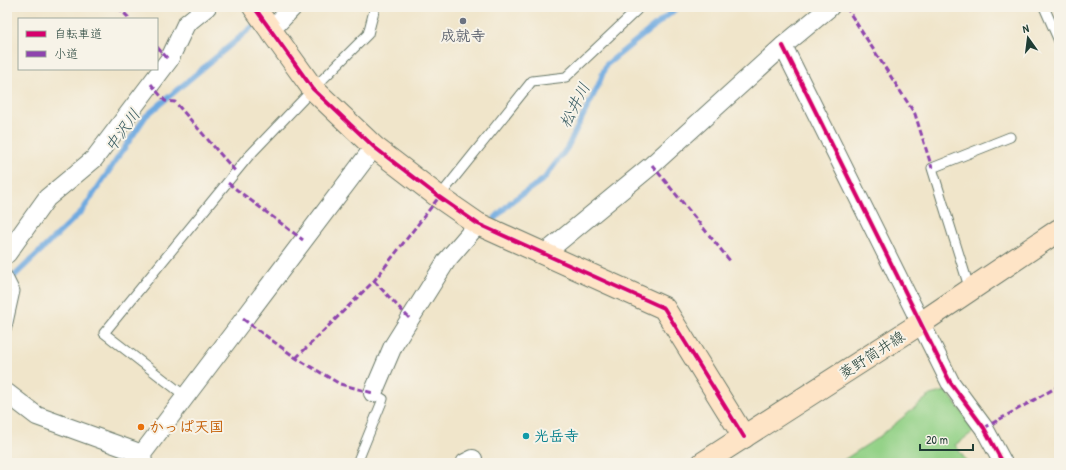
<svg xmlns="http://www.w3.org/2000/svg" width="1066" height="470" viewBox="0 0 1066 470" font-family="'Patrick Hand','Klee One',sans-serif">
<rect width="100%" height="100%" fill="#f7f3e8"/>
<filter id="ink" filterUnits="userSpaceOnUse"><feTurbulence type="fractalNoise" baseFrequency=".025" numOctaves="2"/><feDisplacementMap in="SourceGraphic" scale="8" xChannelSelector="R" yChannelSelector="G"/><feConvolveMatrix kernelMatrix="1 2 1 2 8 2 1 2 1" color-interpolation-filters="sRGB"/></filter>
<filter id="wash" filterUnits="userSpaceOnUse"><feTurbulence type="fractalNoise" baseFrequency=".012" numOctaves="4" result="noise"/><feDisplacementMap in="SourceGraphic" scale="16" xChannelSelector="R" yChannelSelector="G"/><feGaussianBlur stdDeviation="0.9" result="paint"/><feColorMatrix in="noise" values="0 0 0 0 0 0 0 0 0 0 0 0 0 0 0 0 0 1.4 0 .05"/><feComposite in="paint" operator="in"/></filter>
<g filter="url(#wash)">
<rect width="100%" height="100%" fill="#f0e5ca"/>
<path fill="#94d288" stroke="#5a885e" d="M946 391 976 430 955 445 968 463H839L879 437 930 395Z"/>
<g fill="none" stroke-linecap="round" stroke-linejoin="round">
<g stroke="#70aae0" stroke-width="5.5">
<path d="M266 15 274 7"/>
<path d="M495 218 512 201 544 179 567 148 598 86 606 65 678 7"/>
<path d="M8 282 82 211 146 116 259 21"/>
</g>
</g>
</g>
<g filter="url(#ink)">
<g fill="none" stroke-linecap="round" stroke-linejoin="round">
<g stroke="#687868" stroke-width="11">
<g id="lane">
<path d="M1044 7 1059 41"/>
<path d="M439 197 532 81 566 77 637 10 634 7"/>
<path d="M7 275 15 291 7 327"/>
<path d="M970 290 932 168 1010 137"/>
<path d="M185 396 104 333 248 157 313 89 368 34 375 7"/>
<path d="M357 463 383 399 373 393"/>
</g>
</g>
<g stroke="#687868" stroke-width="20">
<g id="street">
<path d="M272 29 293 7"/>
<path d="M783 46 950 382 984 428 1003 463"/>
<path d="M7 254 47 198 94 159 169 60 186 24 207 7"/>
<path d="M544 254 652 165 783 46 830 7"/>
<path d="M7 393 37 416 142 454"/>
<path d="M373 393 393 346 447 260 478 224"/>
<path d="M143 463 142 454 374 147"/>
<path d="M465 463 473 459"/>
</g>
</g>
<g stroke="#687868" stroke-width="24">
<g id="secondary">
<path d="M254 7 313 89 374 147 439 197 478 224 664 308 744 437"/>
<path d="M703 463 921 323 1059 230"/>
</g>
</g>
<use href="#lane" stroke="#fff" stroke-width="9"/>
<use href="#street" stroke="#fff" stroke-width="18"/>
<use href="#secondary" stroke="#fee4c6" stroke-width="22"/>
<g stroke="#8e44ad" stroke-width="3" stroke-dasharray="6 3" stroke-linecap="butt">
<path d="M118 7 130 19"/>
<path d="M846 7 915 114 932 168"/>
<path d="M157 47 169 60"/>
<path d="M151 84 165 101 175 102 236 172"/>
<path d="M652 165 731 262"/>
<path d="M228 183 303 240"/>
<path d="M374 281 410 319"/>
<path d="M243 319 296 358 340 384 373 393"/>
<path d="M296 358 374 281 439 197"/>
<path d="M984 428 1059 386"/>
<path d="M465 463 473 459"/>
</g>
<g stroke="#f7f3e8" stroke-width="6">
<g id="cycleway">
<path d="M254 7 313 89 374 147 439 197 478 224 664 308 744 437"/>
<path d="M783 46 950 382 984 428 1003 463"/>
</g>
</g>
<use href="#cycleway" stroke="#d6006c" stroke-width="4"/>
</g>
</g>
<circle fill="#6b7280" stroke="#f7f3e8" stroke-width="1.5" cx="463" cy="21" r="4"/>
<circle fill="#e8710a" stroke="#f7f3e8" stroke-width="1.5" cx="141" cy="427" r="4"/>
<circle fill="#0f9aa8" stroke="#f7f3e8" stroke-width="1.5" cx="526" cy="436" r="4"/>
<g text-anchor="middle" stroke-width="4" stroke-linejoin="round" paint-order="stroke">
<g font-size="15" font-weight="bold" fill="#5b616d" stroke="#f7f3e8">
<text x="463" y="41">成就寺</text>
</g>
<g font-size="15" fill="#1f3d34" stroke="#f7f3e8">
<text transform="translate(872 355) rotate(-33)" y="5">菱野筒井線</text>
</g>
<g font-size="15" font-weight="bold" fill="#c56008" stroke="#f7f3e8" text-anchor="start">
<text x="149" y="432">かっぱ天国</text>
</g>
<g font-size="15" font-weight="bold" fill="#0d838f" stroke="#f7f3e8" text-anchor="start">
<text x="534" y="441">光岳寺</text>
</g>
<g font-size="16" font-style="italic" fill="#33585f" stroke="#f7f3e8">
<text transform="translate(574 105) rotate(-63)" y="6">松井川</text>
<text transform="translate(122 130) rotate(-54)" y="6">中沢川</text>
</g>
</g>
<rect width="1066" height="470" fill="none" stroke="#f7f3e8" stroke-width="24"/>
<rect x="18" y="18" width="140" height="52" fill="#f7f3e8" stroke="#a1aaa0"/>
<rect x="26" y="31" width="20" height="6" fill="#d6006c" stroke="#a1aaa0"/>
<text x="54" y="38" font-size="12" fill="#1f3d34">自転車道</text>
<rect x="26" y="51" width="20" height="6" fill="#8e44ad" stroke="#a1aaa0"/>
<text x="54" y="58" font-size="12" fill="#1f3d34">小道</text>
<g transform="translate(1028 38) rotate(346)" stroke="#f7f3e8" stroke-width="3" paint-order="stroke">
<path d="M0-3L7 15L0 10L-7 15Z" fill="#1f3d34"/>
<text y="-6" font-size="11" font-weight="bold" text-anchor="middle" fill="#1f3d34">N</text>
</g>
<path d="M920 444v6h53v-6" fill="none" stroke="#1f3d34" stroke-width="2"/>
<text x="926" y="444" font-size="12" fill="#1f3d34" stroke="#f7f3e8" stroke-width="3" paint-order="stroke">20 m</text>
</svg>
